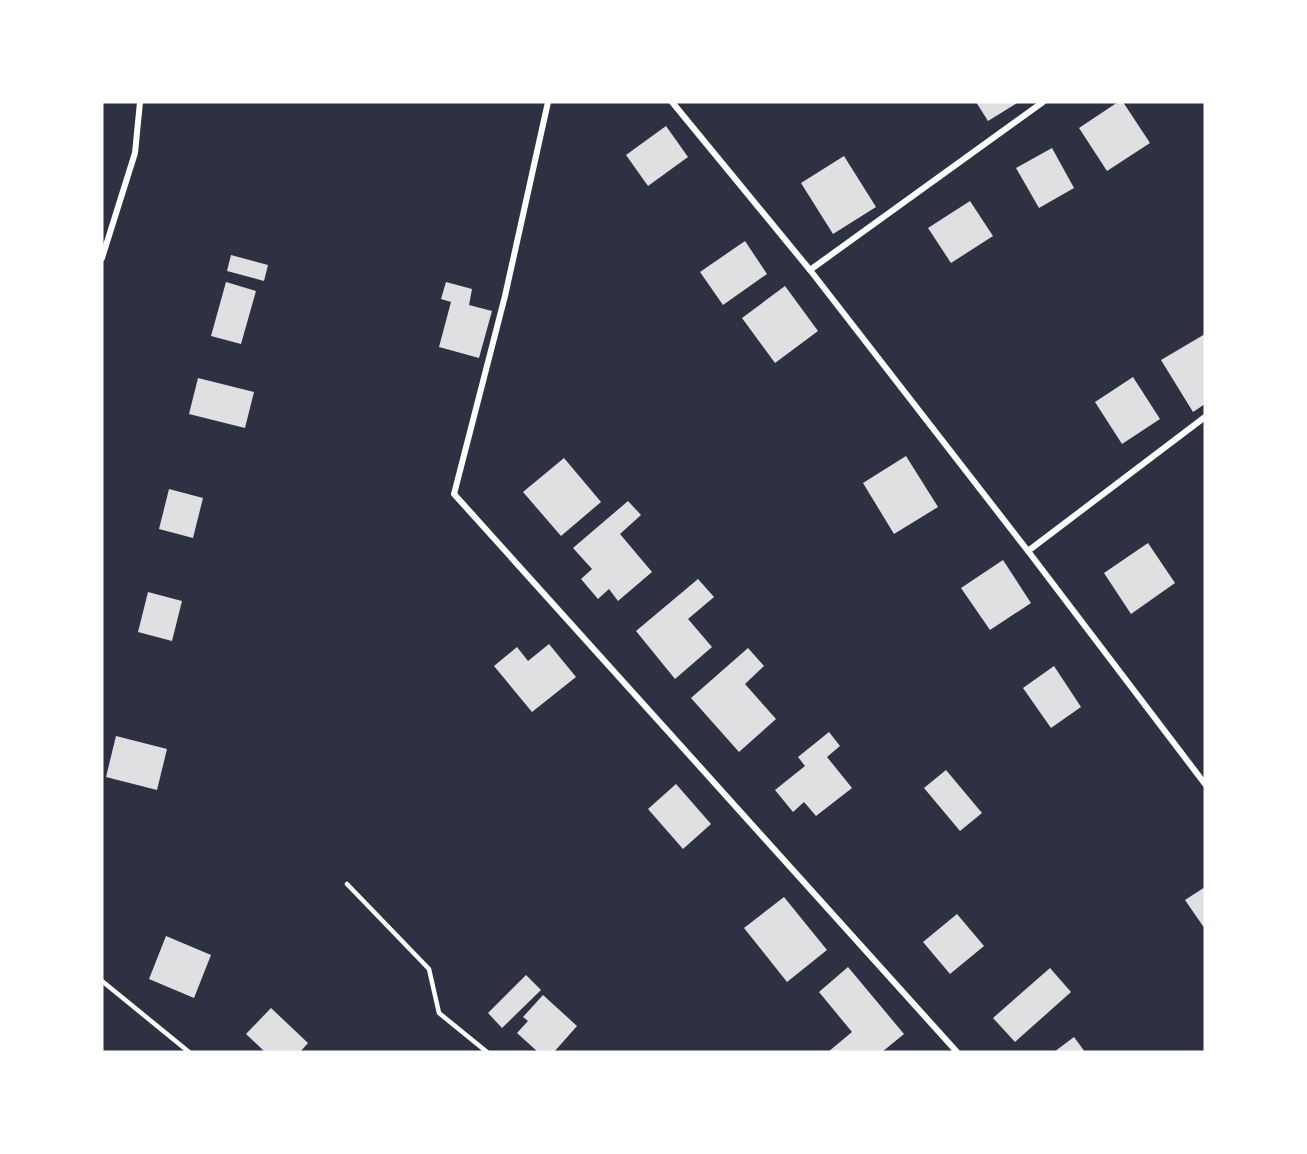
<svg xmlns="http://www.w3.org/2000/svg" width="1307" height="1154" viewBox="0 0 1307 1154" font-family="'Noto Sans',sans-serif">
<rect width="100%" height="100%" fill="#2d3142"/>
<g fill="#e0e0e3">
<path d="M976 102H1019L988 121Z"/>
<path d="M1118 102H1123L1150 143 1107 171 1079 128Z"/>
<path d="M666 126 688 157 648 186 626 155Z"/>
<path d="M1052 148 1074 188 1039 208 1016 168Z"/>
<path d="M844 156 876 207 833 234 801 183Z"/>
<path d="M970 201 993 236 951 263 928 228Z"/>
<path d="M745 241 767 274 723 305 700 272Z"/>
<path d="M231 255 268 265 264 281 227 271Z"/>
<path d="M226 282 256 291 241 344 211 336Z"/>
<path d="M446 282 472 289 469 305 492 311 479 358 439 347 451 302 441 299Z"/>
<path d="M785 286 818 331 775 363 742 318Z"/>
<path d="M1205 334V404L1193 412 1161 360Z"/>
<path d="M1133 377 1160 419 1122 444 1095 402Z"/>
<path d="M198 378 254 392 245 428 189 414Z"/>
<path d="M906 456 938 507 894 534 863 483Z"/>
<path d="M564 458 601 502 561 536 523 492Z"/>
<path d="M169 489 203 498 193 538 159 529Z"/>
<path d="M628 501 641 515 620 534 652 572 618 601 609 589 598 599 581 579 592 569 573 548Z"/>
<path d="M1148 543 1175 583 1131 614 1104 573Z"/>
<path d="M1003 560 1031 603 990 630 961 588Z"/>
<path d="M698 579 714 597 688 619 712 647 675 679 636 631Z"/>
<path d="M148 592 182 601 172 641 138 632Z"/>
<path d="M549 644 576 677 532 712 494 666 517 647 528 661Z"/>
<path d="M748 648 764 666 745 684 776 719 739 752 691 698Z"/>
<path d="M1054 666 1081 707 1051 728 1023 688Z"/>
<path d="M829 732 840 746 827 757 852 788 816 816 804 802 793 812 775 790 805 766 798 757Z"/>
<path d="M116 736 167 749 157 790 106 777Z"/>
<path d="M946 770 982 813 960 831 924 788Z"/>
<path d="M676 784 711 824 683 849 648 809Z"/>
<path d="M1205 887V929L1185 900Z"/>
<path d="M784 897 827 950 787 982 744 928Z"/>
<path d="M957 914 984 946 950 974 923 942Z"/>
<path d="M166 936 211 955 194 998 149 979Z"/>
<path d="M848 967 904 1034 882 1052H828L852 1032 819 992Z"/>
<path d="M1050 968 1071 992 1015 1042 993 1018Z"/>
<path d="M526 975 541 990 502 1028 488 1013Z"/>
<path d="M543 995 577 1026 554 1052H538L517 1033 528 1021 523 1017Z"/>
<path d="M271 1008 308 1043 300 1052H265L246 1034Z"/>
<path d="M1074 1037 1085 1052H1054Z"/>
</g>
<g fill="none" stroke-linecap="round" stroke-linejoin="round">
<g stroke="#fff" stroke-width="4.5">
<path d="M347 884 429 969 439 1013 487 1052"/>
<path d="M102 981 189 1052"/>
</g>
<g stroke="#fff" stroke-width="6">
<path d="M548 102 505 296 454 494 957 1052"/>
<path d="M672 102 810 270 1028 551 1205 784"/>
<path d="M102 258 135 153 140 102"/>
<path d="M810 270 1043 102"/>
<path d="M1028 551 1205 417"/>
</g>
</g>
<rect width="1307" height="1154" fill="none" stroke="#ffffff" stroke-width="207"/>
</svg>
